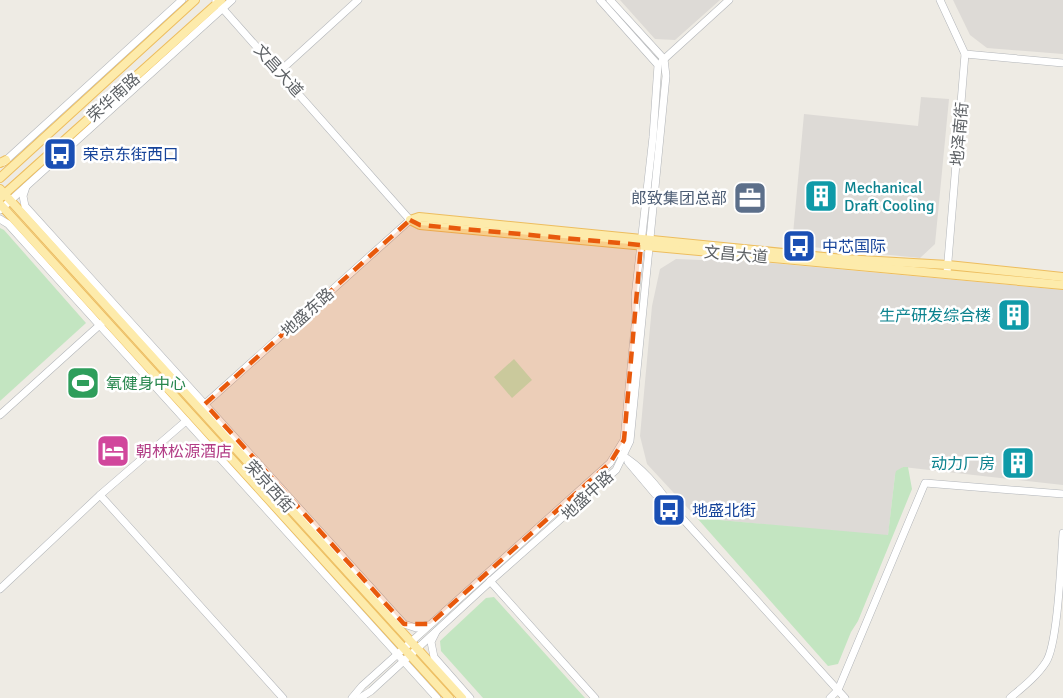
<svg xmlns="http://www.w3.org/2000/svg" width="1063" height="698" viewBox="0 0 1063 698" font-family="Signika,'Noto Sans SC',sans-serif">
<rect width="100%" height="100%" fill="#eeebe4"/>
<g fill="#dddad6">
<path d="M620 0H720L675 40 655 39Z"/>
<path d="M953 0H1063V54L987 48 970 35Z"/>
<path d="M921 97 949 99 935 244 920 258 792 245 804 114 918 126Z"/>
<path d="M715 258 1063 290V485L903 467 895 475 888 536 697 518 647 464 640 436 652 306 660 269 676 259 701 260Z"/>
</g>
<g fill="#c3e5c1">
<path d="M0 228 4 230 86 323 0 401Z"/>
<path d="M514 359 532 380 512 398 494 377Z"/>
<path d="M903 467H908L912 489 858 621 851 632 838 664 828 666 697 518 888 535 895 475 896 471Z"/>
<path d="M494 597 585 698H483L441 651 440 641 486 598Z"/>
</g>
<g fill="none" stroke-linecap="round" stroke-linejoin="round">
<g stroke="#b2b5b9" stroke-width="8">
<g id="minor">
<path d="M940 0 965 54 947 273"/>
<path d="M965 54 1063 63"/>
<path d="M662 61 729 0"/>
<path d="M280 71 358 0"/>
<path d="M4 162 182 0"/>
<path d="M26 187 23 196 25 206 404 624 416 628 428 625"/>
<path d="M0 210 232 0"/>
<path d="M0 219 8 224 437 698"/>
<path d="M205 404 410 220 216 1"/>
<path d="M0 415 103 322"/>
<path d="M620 454C642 467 657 486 672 507L845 698"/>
<path d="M628 462 655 494 666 501"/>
<path d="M100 495 283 698"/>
<path d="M490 581 595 698"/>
<path d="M0 589 100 495 186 421"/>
<path d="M436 632 431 642 434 657 470 698"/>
<path d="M352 698 362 686 610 463 624 440 636 316 635 297 653 137 658 65 600 0"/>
<path d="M360 698 371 691 494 578 616 470 630 441 666 76 664 59 610 0"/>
<path d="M830 698 838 690 925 483 1063 494"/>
<path d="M1010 698C1023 687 1037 676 1046 662 1058 644 1061 559 1063 533"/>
</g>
</g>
<g stroke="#edbd5e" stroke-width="10">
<g id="major">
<path d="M0 163 6 160"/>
<path d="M0 178 195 0"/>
<path d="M0 189 462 698"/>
<path d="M0 198 221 0"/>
<path d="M0 204 449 698"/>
<path d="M410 220 420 225 1063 285"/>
<path d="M410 220 419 217 844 259 948 265 1063 277"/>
</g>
</g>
<use href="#minor" stroke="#fff" stroke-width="7"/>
<use href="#major" stroke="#fdebab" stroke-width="8"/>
</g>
<path fill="#e8590c" fill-opacity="0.2" stroke="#e8590c" stroke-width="4.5" stroke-dasharray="12 8" stroke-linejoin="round" d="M410 220 420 225 641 245 624 440 610 463 430 624H404L205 404Z"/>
<defs>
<g id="bus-square" transform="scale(1.725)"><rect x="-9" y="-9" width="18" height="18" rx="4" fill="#1a4fb4" stroke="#fff"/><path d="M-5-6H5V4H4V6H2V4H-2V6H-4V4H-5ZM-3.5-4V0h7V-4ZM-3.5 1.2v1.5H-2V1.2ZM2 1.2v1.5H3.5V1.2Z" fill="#fff"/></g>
<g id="building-square" transform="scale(1.725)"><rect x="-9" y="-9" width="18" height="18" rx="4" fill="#0f9aa8" stroke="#fff"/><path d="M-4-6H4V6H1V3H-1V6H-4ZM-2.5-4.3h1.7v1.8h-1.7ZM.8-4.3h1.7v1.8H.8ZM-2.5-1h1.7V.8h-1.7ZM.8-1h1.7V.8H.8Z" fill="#fff"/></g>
<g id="office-square" transform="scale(1.725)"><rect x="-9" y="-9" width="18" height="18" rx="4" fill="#5c6f8a" stroke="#fff"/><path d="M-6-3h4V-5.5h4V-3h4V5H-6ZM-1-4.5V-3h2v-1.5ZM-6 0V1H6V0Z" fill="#fff"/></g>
<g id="stadium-square" transform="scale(1.725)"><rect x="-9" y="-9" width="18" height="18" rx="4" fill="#2e9e5b" stroke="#fff"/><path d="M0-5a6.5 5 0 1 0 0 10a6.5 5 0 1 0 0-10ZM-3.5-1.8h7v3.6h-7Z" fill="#fff"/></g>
<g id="hotel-square" transform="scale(1.725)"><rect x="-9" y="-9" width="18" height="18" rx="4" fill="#d1479c" stroke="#fff"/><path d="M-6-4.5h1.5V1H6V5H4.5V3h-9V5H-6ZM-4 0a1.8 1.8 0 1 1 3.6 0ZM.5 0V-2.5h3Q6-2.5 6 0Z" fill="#fff"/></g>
</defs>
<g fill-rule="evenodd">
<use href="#bus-square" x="60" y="154"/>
<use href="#building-square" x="821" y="196"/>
<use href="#office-square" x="750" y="198"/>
<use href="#bus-square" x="799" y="246"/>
<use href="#building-square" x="1014" y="315"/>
<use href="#stadium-square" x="83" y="383"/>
<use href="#hotel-square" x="113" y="451"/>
<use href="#building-square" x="1018" y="463"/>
<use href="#bus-square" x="669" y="510"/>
</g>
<g text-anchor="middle" stroke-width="5" stroke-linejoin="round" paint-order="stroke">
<g font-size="16" fill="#5c6064" stroke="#fff">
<text transform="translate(279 70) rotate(48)" y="6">文昌大道</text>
<text transform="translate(113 97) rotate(-42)" y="6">荣华南路</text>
<text transform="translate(959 134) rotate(-85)" y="6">地泽南街</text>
<text transform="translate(736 254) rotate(5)" y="6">文昌大道</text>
<text transform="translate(307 312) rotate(-42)" y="6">地盛东路</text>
<text transform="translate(270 486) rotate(48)" y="6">荣京西街</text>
<text transform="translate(587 495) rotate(-43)" y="6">地盛中路</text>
</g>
<g font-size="16" fill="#164399" stroke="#fff" text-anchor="start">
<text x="83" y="160">荣京东街西口</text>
<text x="822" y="252">中芯国际</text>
<text x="692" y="516">地盛北街</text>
</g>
<g font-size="16" fill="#0d838f" stroke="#fff" text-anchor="end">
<text x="844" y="193" text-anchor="start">Mechanical<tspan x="844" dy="18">Draft Cooling</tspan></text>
<text x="991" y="321">生产研发综合楼</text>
<text x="995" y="469">动力厂房</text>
</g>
<g font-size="16" fill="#4e5e75" stroke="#fff" text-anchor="end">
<text x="727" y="204">郎致集团总部</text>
</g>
<g font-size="16" fill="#27864d" stroke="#fff" text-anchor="start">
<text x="106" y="389">氧健身中心</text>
</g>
<g font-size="16" fill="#b23c85" stroke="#fff" text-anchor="start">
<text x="136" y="457">朝林松源酒店</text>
</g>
</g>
</svg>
